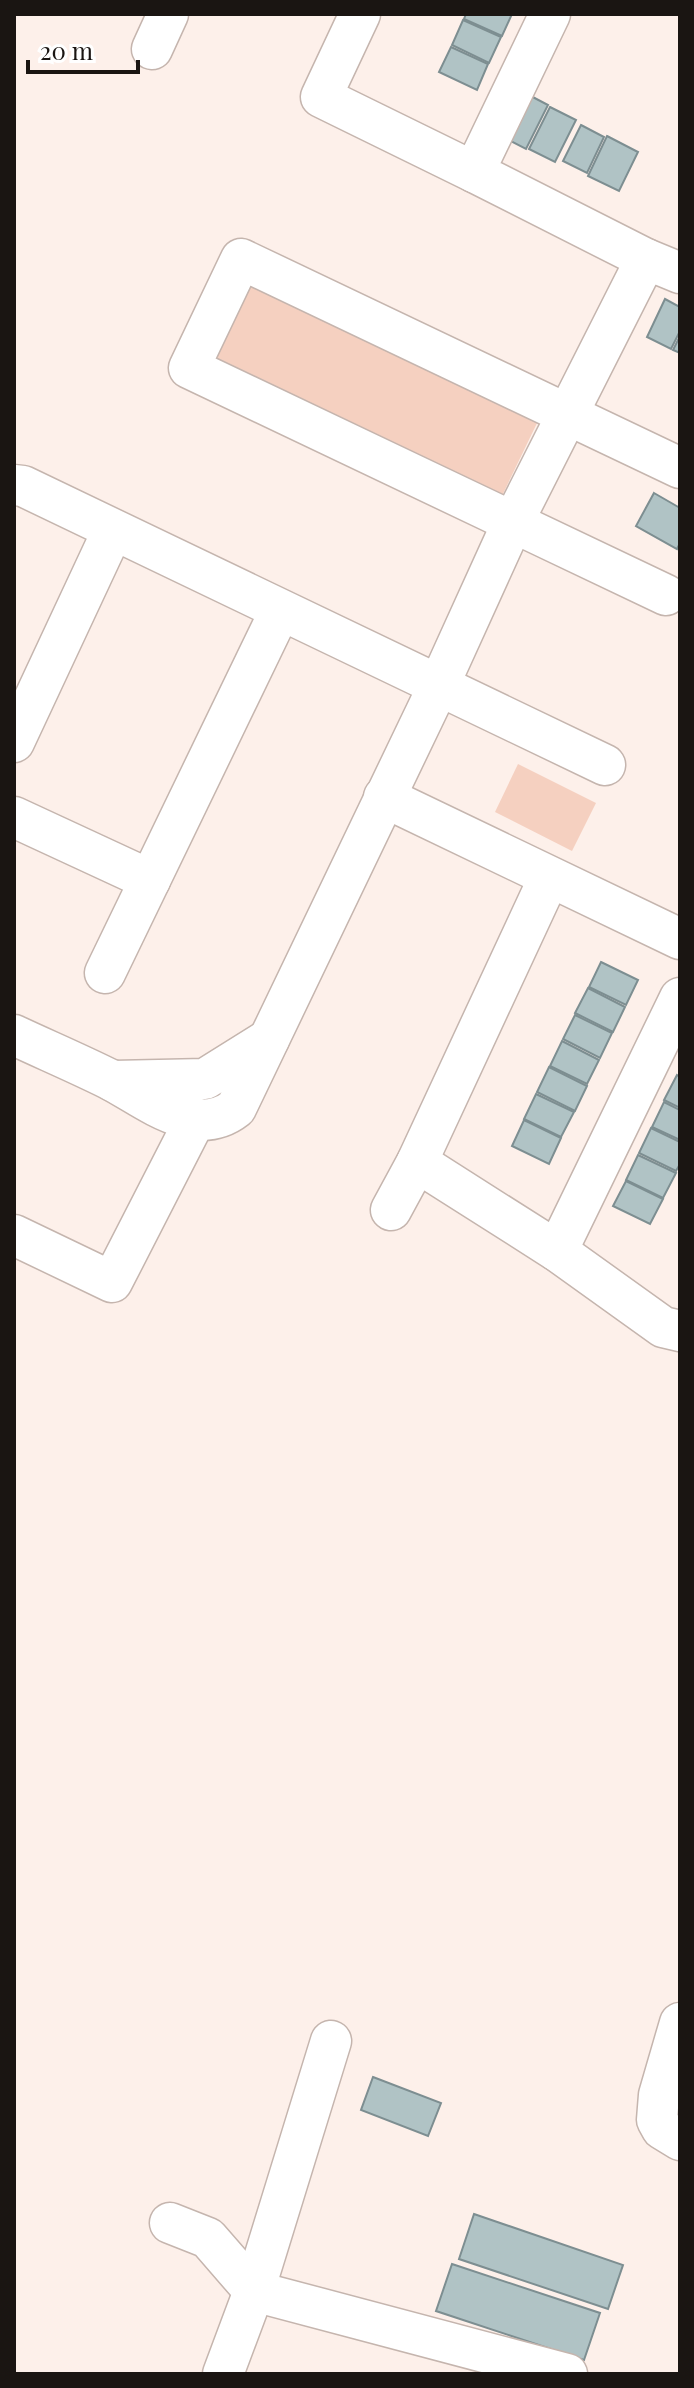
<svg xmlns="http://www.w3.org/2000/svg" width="694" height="2388" viewBox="0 0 694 2388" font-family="'Playfair Display',serif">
<rect width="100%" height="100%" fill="#fdf0ea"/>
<g fill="#f5d0c0">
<path d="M246 276 539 419 499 502 206 359Z"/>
<path d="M518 764 596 803 572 851 495 812Z"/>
</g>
<g fill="#b0c3c5" stroke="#7d8e91" stroke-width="2">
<path d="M466 14H512L502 36 464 19Z"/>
<path d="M463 20 501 37 489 63 452 45Z"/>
<path d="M451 47 488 64 477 90 439 72Z"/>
<path d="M527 94 548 105 526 149 505 138Z"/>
<path d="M550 107 576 120 555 162 529 149Z"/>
<path d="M581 125 604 137 587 173 563 161Z"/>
<path d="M607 136 638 152 619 191 588 176Z"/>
<path d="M665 299 680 307V331L671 349 647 337Z"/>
<path d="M680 336V353L673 350Z"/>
<path d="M654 493 680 508V543L677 549 636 526Z"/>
<path d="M601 962 638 980 626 1005 589 987Z"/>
<path d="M588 988 625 1007 613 1032 575 1013Z"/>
<path d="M575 1015 612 1033 600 1058 563 1039Z"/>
<path d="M562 1041 599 1060 587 1084 550 1066Z"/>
<path d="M549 1067 587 1086 575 1111 537 1092Z"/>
<path d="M677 1075 680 1077V1108L664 1100Z"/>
<path d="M536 1094 574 1112 561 1137 524 1119Z"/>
<path d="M664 1102 680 1110V1140L652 1127Z"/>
<path d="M524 1120 561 1138 549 1164 512 1146Z"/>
<path d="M651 1128 680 1142V1164L676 1171 639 1153Z"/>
<path d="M638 1155 676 1173 663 1198 626 1180Z"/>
<path d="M626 1181 663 1199 650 1224 613 1206Z"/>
<path d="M373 2077 441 2103 428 2136 361 2110Z"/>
<path d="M474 2214 623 2265 608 2309 459 2259Z"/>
<path d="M452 2264 600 2313 584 2360 436 2311Z"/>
</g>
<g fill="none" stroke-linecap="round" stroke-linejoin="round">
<g stroke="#c5b5ae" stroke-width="43">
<g id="minor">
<path d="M360 14 321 97 474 172"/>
<path d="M550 14 474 172 646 259"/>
<path d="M152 49 168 14"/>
<path d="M14 485 23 486 605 765"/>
<path d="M666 595 189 368 241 259 680 468"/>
<path d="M14 742 113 530"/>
<path d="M384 797 680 939"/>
<path d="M14 817 150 880"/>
<path d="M105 973 280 611"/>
<path d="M14 1035C46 1050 79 1064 111 1080 147 1099 195 1140 236 1108L438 687 512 524 646 259 680 273"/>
<path d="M113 1081 205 1079 269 1039"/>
<path d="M417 1162 557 1251 663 1327 680 1331"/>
<path d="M391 1210 417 1162 549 878"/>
<path d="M14 1235 112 1282 196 1118"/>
<path d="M557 1251 680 998"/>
<path d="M680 2023 659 2095 657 2120 662 2129 680 2140"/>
<path d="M170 2223 208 2238 254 2291 567 2374"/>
<path d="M223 2374 254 2291 331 2041"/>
</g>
</g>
<use href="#minor" stroke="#fff" stroke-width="40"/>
</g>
<rect width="694" height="2388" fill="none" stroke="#1a1512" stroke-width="32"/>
<path d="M28 60v12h110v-12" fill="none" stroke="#1a1512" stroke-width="4"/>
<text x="40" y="60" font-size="24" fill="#1a1512" stroke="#ffffff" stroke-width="6" paint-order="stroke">20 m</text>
</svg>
